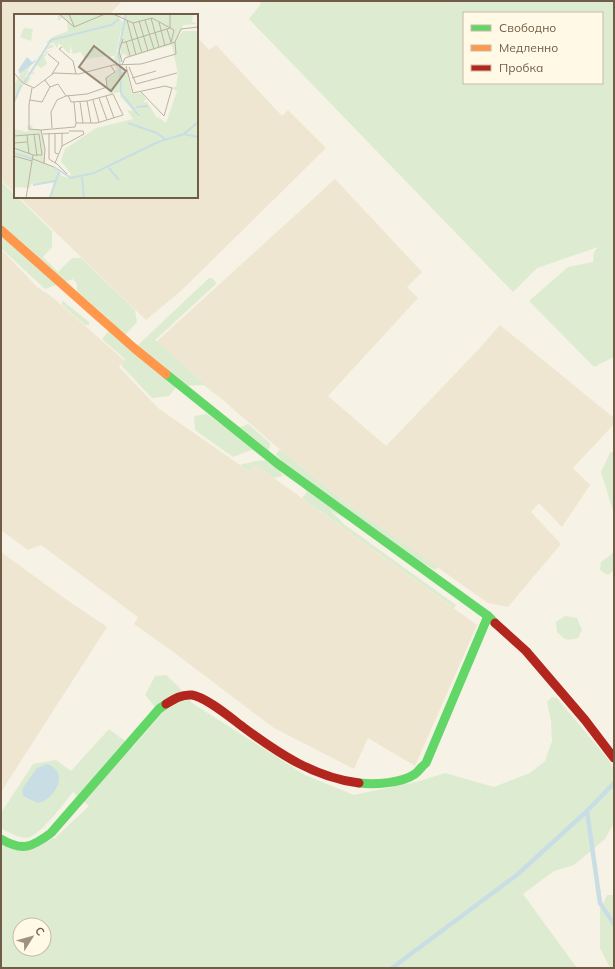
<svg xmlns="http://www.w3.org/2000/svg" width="615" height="969" viewBox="0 0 615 969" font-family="Mulish,sans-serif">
<rect width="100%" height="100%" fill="#f6f2e5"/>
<g fill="#efe6d2">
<path d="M1 1H122L109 15H15V193L1 180Z"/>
<path d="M197 37 209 50 216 45 282 116 288 110 326 148 183 289 146 320 19 197H197Z"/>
<path d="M335 179 422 272 407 287 418 298 328 396 386 446 478 350 500 325 614 418V424L573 468 590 485 562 527 539 503 531 512 561 544 508 607 488 603 345 502 277 447 156 342Z"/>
<path d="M1 249 37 287 52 297 124 360 119 367 158 408 250 472 256 465 477 625 415 766 368 738 354 769 274 728 172 651 134 624 138 617 41 545 28 550 1 530Z"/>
<path d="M1 552 64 598 107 627 1 792Z"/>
</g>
<g fill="#ddecd0" fill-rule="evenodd">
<path d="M259 1H614V357L594 367 529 301 568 267 593 262 594 252 598 247 537 268 513 292 249 19 261 4ZM464 13H602V83H464Z"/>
<path d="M1 181 15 195V197H17L52 231V247L43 257 58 272 72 258H81L135 310 137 322 123 337 137 346 209 278H212L216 282 215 285 155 340 224 401 204 385 177 386 169 396 152 398 121 365 125 359 102 339 114 324 77 291V284L73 279 45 289 1 248Z"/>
<path d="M62 301H63L89 322V325H85L62 305Z"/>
<path d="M207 414 230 431 248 424 270 443 269 452 251 450 233 457 195 430 194 416Z"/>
<path d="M279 450 282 451 346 503 438 567 435 570 330 510 345 525 456 605 454 608 302 498 307 492 276 454Z"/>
<path d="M614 451V514L601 472 610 453Z"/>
<path d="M272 460 283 476 274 478 256 465 250 472 240 465 255 461Z"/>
<path d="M614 551V571L607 575 600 570 601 562 612 554Z"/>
<path d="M565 616 577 618 582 630 578 638C566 641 565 640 557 632L556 622Z"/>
<path d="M166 675 177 685 192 703 305 775 354 795 420 781 445 773 494 787 530 773 545 761 552 741 551 720 547 702 552 697 557 698 607 758 614 769V823L605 839 574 865 554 871 523 894 577 968H1V844L55 838 89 806 73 792C64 803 40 836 27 838 18 838 8 832 1 828V813L33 764 56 760 71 771 109 729 133 747 161 714 145 695 155 676ZM20 925H44V949H20Z"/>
<path d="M607 895H614V968L609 966 600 948V910Z"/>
</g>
<path fill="#c8dee4" d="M47 764C66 771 60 789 47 799 45 801 41 802 38 803L23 796 22 789 37 768Z"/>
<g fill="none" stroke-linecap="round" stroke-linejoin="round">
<g stroke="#c8dee4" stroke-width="4.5">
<path d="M614 783 587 811 600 903 614 924"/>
<path d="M392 968 518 874 587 811"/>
</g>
<g stroke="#63d668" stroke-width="9">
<path d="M166 374 278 464 488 616 495 623"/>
<path d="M359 783C375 785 402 783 415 774 419 771 422 766 426 763L488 616"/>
<path d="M1 839C23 852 32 847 51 833L159 709 166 704"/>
</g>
<path stroke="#ff974d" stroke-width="9" d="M1 230 134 348 166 374"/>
<g stroke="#b3261e" stroke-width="9">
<path d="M495 623 526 651 585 720 614 758"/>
<path d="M166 704C174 699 182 694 192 695 206 697 231 718 243 727 278 753 315 778 359 783"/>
</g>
</g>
<g transform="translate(14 14)">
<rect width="184" height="184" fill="#f6f2e5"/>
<path d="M44 0 48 4 45 0H110L104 5H106L110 10 112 5 108 3 112 0H179L178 8 184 10 169 11 164 23 169 17H184V184H35L40 168 17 170 16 174 0 173V115L14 118 13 112 19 111 17 116 26 115 30 125 31 149 44 156 48 162 55 164 57 160 47 147 51 135 82 114 119 105 113 96 120 97 124 103 135 106 125 103 106 82 107 78 95 80 91 64 100 61 103 54 101 52H107V58H113L118 80 127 79 132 85 129 88H133L143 104 141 106 144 103 152 109 163 77 156 73H162L164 60 158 31 114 43 109 39 108 45 106 36V48H102L100 44 103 40 108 23 107 16 102 41 96 43 99 45V47L95 45 93 39 92 42 71 45 67 38 59 40 56 31V39H54L45 29 43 34 40 29H32L38 23 54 17 53 7 49 3 44 7ZM10 14 19 15 17 27 6 23ZM38 30 40 33 31 36 34 38 39 34 30 43 33 50 27 54 23 51 18 57 21 60H13L11 63 13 65 18 62 13 70 8 67 5 62 16 52 13 59 17 58 26 41 32 40 31 35ZM4 64 10 70 1 83 4 80V83L0 85V71Z" fill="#ddecd0"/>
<path d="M13 43 18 48 22 46V47L6 60 4 56Z" fill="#c8dee4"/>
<path fill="none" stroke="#c8dee4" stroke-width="2" d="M105 35 112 0M104 38 106 50M106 53 107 79 125 102M10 69 37 26 97 11 105 5M0 88 7 71M122 93 134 92M114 109 143 119 151 125M170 120 184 123M0 139 19 145M40 153 57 164 80 159 144 128 170 120 184 108M95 154 105 166M68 163 70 184M19 171 41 167M36 184 45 158"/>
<path fill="none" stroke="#bdb2a1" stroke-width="1" d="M45 0 60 13 91 0M55 0 60 12M99 0 119 9 138 4 160 16 157 29M137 4 145 33M113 6 122 41M131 6 140 35M125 7 134 37M145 8 151 32M119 9 128 39M153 15 157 28M112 27 116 42M108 29 156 14V0M48 33 45 35 59 47 62 60M34 40 45 49 38 60M108 48 105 37 109 25M108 51 111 44 161 28M112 52 119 79 151 72 158 74 150 102 127 78M115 53 122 70 163 59M0 59 9 69 20 74 40 59 65 60 99 51 127 50 162 40 161 28 167 15 184 13M118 64 142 57M31 66 36 73 44 70 52 82M18 74 15 91V115L27 116 31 135 30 149M54 81 57 88 73 87 99 80 109 101 83 109H62L60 88M92 82 100 104M85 84 93 106M16 86 28 88 36 73M79 86 85 108M73 87 77 109M66 88 69 109M38 114 37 98 43 86 52 82 73 80 93 73 92 64 101 58 97 52M27 116 61 113 62 109M35 119V145L43 150 53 160M41 119V139L44 140M48 119V132M20 120 23 142M29 120 55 119M13 121 15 140M0 122 25 120 28 141H19L0 134M0 129 13 128M0 142 18 147M19 145 40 153M41 149 48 132 70 120 69 117H55M12 184 19 141"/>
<path fill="#998976" fill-opacity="0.15" stroke="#998976" stroke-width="2" d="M80 32 112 57 97 77 65 53Z"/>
<rect width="184" height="184" fill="none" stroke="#715d47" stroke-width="2"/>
</g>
<rect width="615" height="969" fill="none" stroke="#715d47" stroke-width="4"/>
<rect x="463" y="12" width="140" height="72" fill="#fff9e5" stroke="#c6bba6"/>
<rect x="471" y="25" width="20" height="6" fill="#63d668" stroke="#c6bba6"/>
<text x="499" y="32" font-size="12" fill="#715d47">Свободно</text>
<rect x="471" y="45" width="20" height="6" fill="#ff974d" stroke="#c6bba6"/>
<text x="499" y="52" font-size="12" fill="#715d47">Медленно</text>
<rect x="471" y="65" width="20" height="6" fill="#b3261e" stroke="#c6bba6"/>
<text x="499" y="72" font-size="12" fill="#715d47">Пробка</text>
<g transform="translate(32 937) rotate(53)"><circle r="19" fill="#fff9e5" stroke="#c6bba6"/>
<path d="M0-3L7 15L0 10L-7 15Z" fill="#a0917e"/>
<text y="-6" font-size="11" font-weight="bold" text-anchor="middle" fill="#715d47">С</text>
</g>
</svg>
